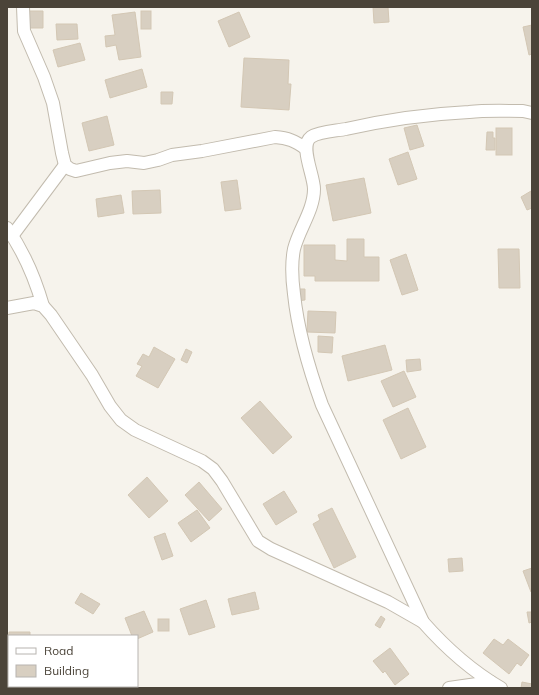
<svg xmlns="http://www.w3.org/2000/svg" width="539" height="695" viewBox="0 0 539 695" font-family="Mulish,sans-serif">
<rect width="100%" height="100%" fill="#f6f3ec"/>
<g fill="#d8cfc1" stroke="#d3c7b4">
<path d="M373 7H388L389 22 374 23Z"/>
<path d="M25 11H43V28H26Z"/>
<rect x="141" y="11" width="10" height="18"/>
<path d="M135 12 141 57 119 60 116 45 106 47 105 36 115 35 112 15Z"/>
<path d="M239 12 250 37 229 47 218 21Z"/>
<path d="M56 24H77L78 39 57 40Z"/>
<path d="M532 25V54L529 55 523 27Z"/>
<path d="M80 43 85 60 58 67 53 50Z"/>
<path d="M244 58 289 60 288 84H291L289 110 241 107Z"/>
<path d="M142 69 147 87 110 98 105 80Z"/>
<path d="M161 92H173L172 104H161Z"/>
<path d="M107 116 114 145 89 151 82 123Z"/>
<path d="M417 125 424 146 410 150 404 128Z"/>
<rect x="496" y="128" width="16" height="27"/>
<path d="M487 132H493V138H495V150H486Z"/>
<path d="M408 152 417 179 398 185 389 159Z"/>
<path d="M364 178 371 213 333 221 326 185Z"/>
<path d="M237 180 241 209 225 211 221 182Z"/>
<path d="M160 190 161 213 133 214 132 191Z"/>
<path d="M531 191 532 208 527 210 521 197Z"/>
<path d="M121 195 124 213 98 217 96 199Z"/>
<path d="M347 239H364V257H379V281H315V276H304V245H335V260L347 261Z"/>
<path d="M498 249H519L520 288H499Z"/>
<path d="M406 254 418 290 402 295 390 260Z"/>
<path d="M296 289H305V300L296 301Z"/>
<path d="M308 311 336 312 335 333 307 332Z"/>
<path d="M318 336 333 337 332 353 318 352Z"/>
<path d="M385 345 392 370 348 381 342 356Z"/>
<path d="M154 347 175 359 158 388 136 376 142 366 137 364 143 354 149 357Z"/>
<path d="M186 349 192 352 187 363 181 360Z"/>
<path d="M420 359 421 370 407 372 406 360Z"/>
<path d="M404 371 416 397 393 407 381 381Z"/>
<path d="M260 401 292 437 273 454 241 418Z"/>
<path d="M408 408 426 447 401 459 383 420Z"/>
<path d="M147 477 168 501 149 518 128 495Z"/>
<path d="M199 482 222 509 209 521 185 495Z"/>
<path d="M284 491 297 512 276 525 263 504Z"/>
<path d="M332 508 356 557 334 568 313 524 320 520 318 515Z"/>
<path d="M197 510 210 528 191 542 178 523Z"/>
<path d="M165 533 173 556 162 560 154 537Z"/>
<path d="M462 558 463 571 449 572 448 559Z"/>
<path d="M532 568V592H531L523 571Z"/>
<path d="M255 592 259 609 232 615 228 599Z"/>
<path d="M81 593 100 604 93 614 75 603Z"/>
<path d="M206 600 215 627 189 635 180 609Z"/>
<path d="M144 611 153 632 137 639V636H132L125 618Z"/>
<path d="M527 612H532V622L529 623Z"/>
<path d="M381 616 385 619 380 628 375 625Z"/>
<rect x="158" y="619" width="11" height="12"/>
<path d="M9 632H30V636H9V656L7 655Z"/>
<path d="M494 639 503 645 508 639 529 655 521 666 517 663 509 674 483 653Z"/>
<path d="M390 648 409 674 395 685 385 671 383 673 373 661Z"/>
<path d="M522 682 532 684V688H521Z"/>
</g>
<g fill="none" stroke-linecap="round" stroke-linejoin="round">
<g stroke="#c2bbae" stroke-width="14">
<g id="minor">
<path d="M23 7 24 31 44 77 53 103 62 153 65 165 70 169 76 171 110 163 127 161 144 163 158 160 172 155 202 151 275 137C288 138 295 141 305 148"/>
<path d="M7 228C24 252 35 278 43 306"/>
<path d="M12 236 65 165"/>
<path d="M7 308 34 303 43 306 51 315 92 375 110 406 121 420 135 430 202 461 213 469 222 481 258 541 271 549 388 602 423 622"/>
<path d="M449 688 491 682"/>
<path d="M501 688C472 671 445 647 423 622L322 405C309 369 298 333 294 294 292 279 291 264 294 249 299 229 314 210 314 189 314 175 299 146 311 137 320 131 336 131 346 129 386 120 428 114 469 112 487 110 505 111 523 111L532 113"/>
</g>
</g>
<use href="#minor" stroke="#fff" stroke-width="12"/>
</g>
<rect width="539" height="695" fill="none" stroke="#4b4439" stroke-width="16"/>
<rect x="8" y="635" width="130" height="52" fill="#ffffff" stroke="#b7b4b0"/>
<rect x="16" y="648" width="20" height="6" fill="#ffffff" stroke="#b7b4b0"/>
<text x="44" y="655" font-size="12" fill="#4b4439">Road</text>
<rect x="16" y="665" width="20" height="12" fill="#d8cfc1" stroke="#b7b4b0"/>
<text x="44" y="675" font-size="12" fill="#4b4439">Building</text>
</svg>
